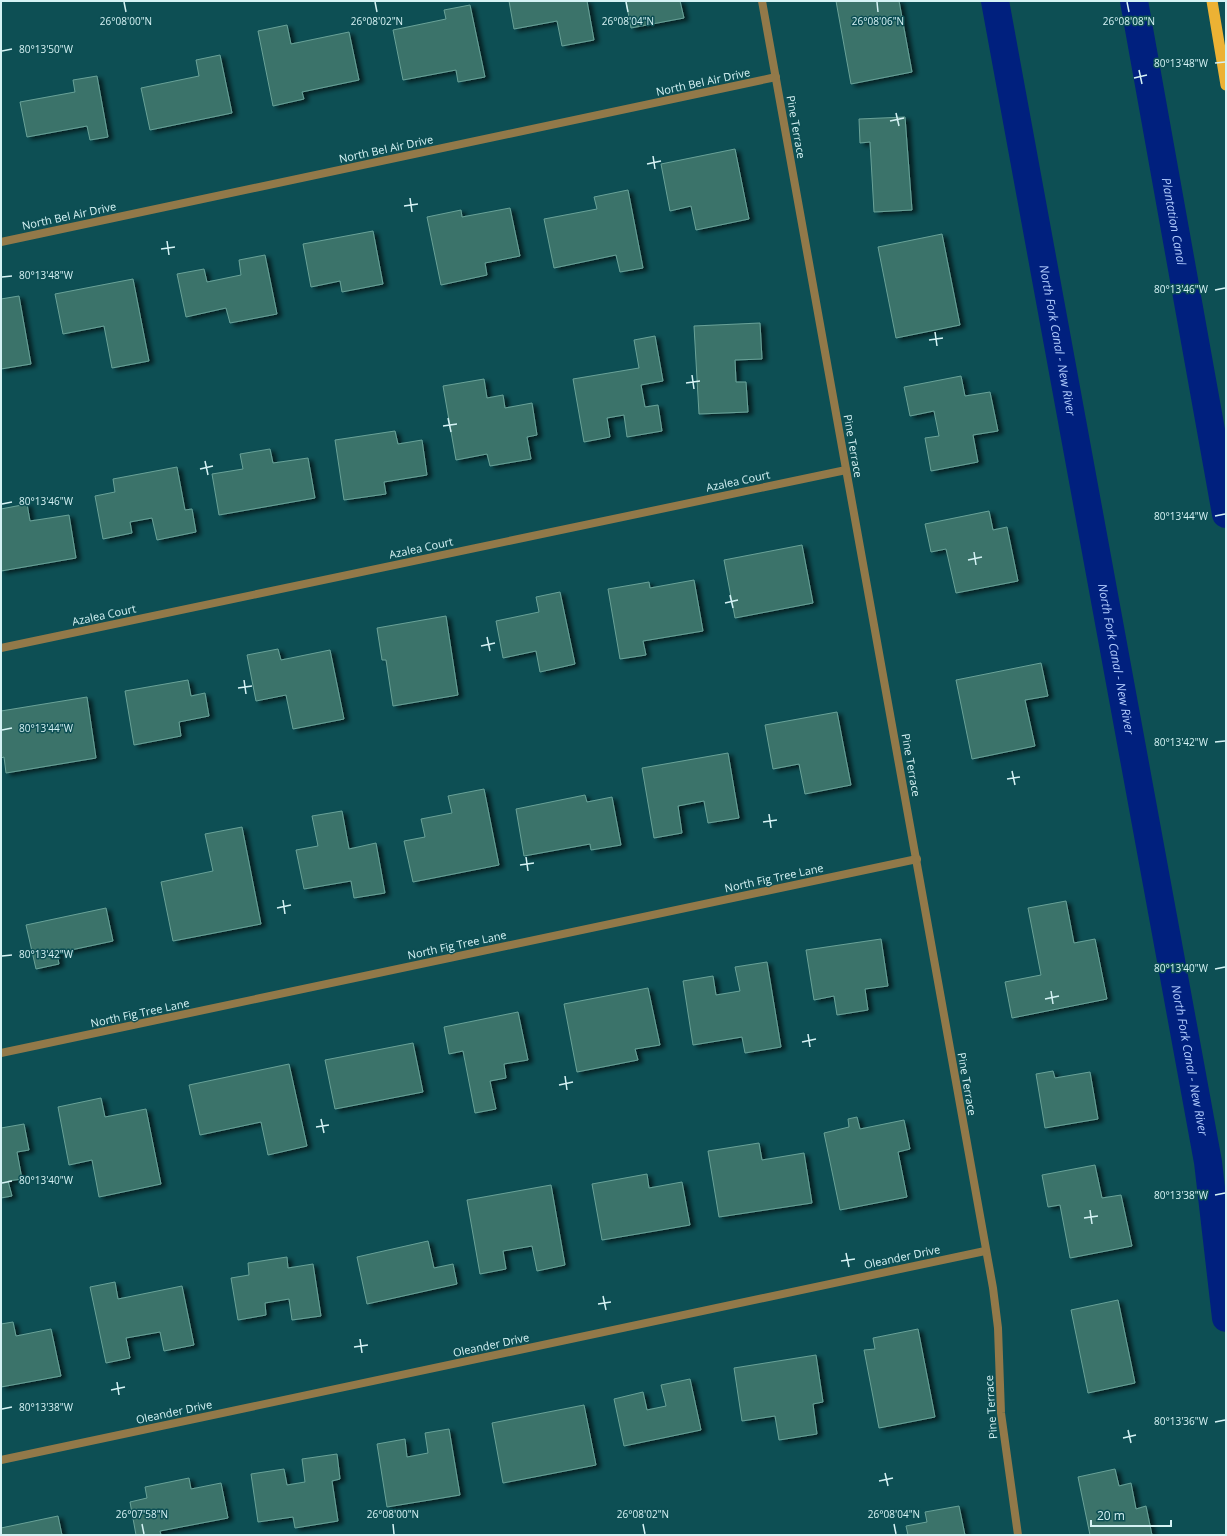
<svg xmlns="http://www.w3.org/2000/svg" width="1227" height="1536" viewBox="0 0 1227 1536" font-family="'Open Sans',sans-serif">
<defs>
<filter id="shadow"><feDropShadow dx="4.5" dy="2.5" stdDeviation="2" flood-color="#0009"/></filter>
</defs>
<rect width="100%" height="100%" fill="#0d4f54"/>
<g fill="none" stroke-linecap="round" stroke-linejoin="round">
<g stroke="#00207e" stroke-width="28">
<path id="s1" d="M995 1 1208 1162 1226 1318"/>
<path id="s2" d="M1134 1 1226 514"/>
</g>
</g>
<g fill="#3a736a" stroke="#69a298" filter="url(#shadow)">
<path d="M509 1H587L594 40 562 46 557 21 514 29Z"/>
<path d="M626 1H680L684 18 631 28Z"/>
<path d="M836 1H899L912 72 851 84Z"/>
<path d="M470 5 485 77 458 82 456 70 403 80 393 30 446 19 444 10Z"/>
<path d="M287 25 291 44 349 32 359 80 302 92 304 99 273 106 258 31Z"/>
<path d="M220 55 232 113 150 130 141 88 199 76 196 60Z"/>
<path d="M97 76 108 137 90 140 87 126 27 137 20 102 75 92 73 80Z"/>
<path d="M905 117 912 210 874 212 870 142 860 143 859 119Z"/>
<path d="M735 149 749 219 696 230 691 206 670 211 661 164Z"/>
<path d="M628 190 643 268 620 272 616 255 554 268 544 219 597 209 594 197Z"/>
<path d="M510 208 520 256 485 263 487 275 441 285 427 217 461 210 462 217Z"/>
<path d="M373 231 383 284 342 292 340 281 311 287 303 244Z"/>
<path d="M942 234 960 325 896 338 878 247Z"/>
<path d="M265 255 277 314 230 323 226 308 186 317 177 274 204 269 207 282 241 275 239 260Z"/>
<path d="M133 279 149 361 112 368 104 326 63 334 55 294Z"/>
<path d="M19 296 31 364 1 369V299Z"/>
<path d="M760 323 762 359 735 360 736 382H746L748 412 699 414 694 326Z"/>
<path d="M655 336 663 381 641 385 645 407 658 405 662 431 627 437 624 415 607 418 610 437 584 442 573 379 639 368 634 340Z"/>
<path d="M961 376 965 396 990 392 998 431 973 435 978 462 931 471 925 438 939 436 934 411 910 416 904 387Z"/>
<path d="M484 379 487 398 503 395 505 408 532 403 537 435 527 437 531 459 490 466 487 454 456 460 443 386Z"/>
<path d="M395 431 398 444 422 440 427 475 384 482 386 494 344 500 335 440Z"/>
<path d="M270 449 273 463 308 458 315 498 219 515 212 474 243 469 240 454Z"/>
<path d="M177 467 185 510 192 509 196 532 157 540 152 518 130 522 132 533 103 539 95 496 115 492 113 479Z"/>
<path d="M27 504 30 521 69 515 76 558 1 571V509Z"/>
<path d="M989 511 993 530 1007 527 1018 581 956 593 946 549 931 552 925 524Z"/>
<path d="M802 545 813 603 735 618 724 560Z"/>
<path d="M694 580 703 631 643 641 646 655 620 659 608 589 649 582 650 588Z"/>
<path d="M560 592 575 664 540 672 536 651 503 658 496 621 539 612 536 597Z"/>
<path d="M446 616 458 695 393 706 386 660H382L377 628Z"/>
<path d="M278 649 281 660 330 650 344 719 293 729 286 695 256 701 247 655Z"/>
<path d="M1041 663 1048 696 1025 700 1035 746 972 759 956 680Z"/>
<path d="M188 680 191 696 205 693 209 716 179 722 181 736 134 745 125 691Z"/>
<path d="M87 697 96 758 6 773 4 757 1 758V711Z"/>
<path d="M837 712 851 785 805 794 799 764 773 769 765 725Z"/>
<path d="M728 753 739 818 708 823 704 801 678 806 682 833 654 838 642 768Z"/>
<path d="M484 789 499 865 413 882 404 841 425 837 421 819 452 813 448 796Z"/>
<path d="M585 795 587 802 612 797 621 845 591 850 590 844 524 856 516 809Z"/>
<path d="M342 811 349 849 376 843 385 893 354 898 351 881 304 889 296 850 318 846 312 816Z"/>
<path d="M242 827 261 924 173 941 161 882 213 871 205 834Z"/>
<path d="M1066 901 1074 943 1095 939 1107 999 1012 1018 1005 982 1041 975 1028 908Z"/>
<path d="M106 908 113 941 57 953 59 964 36 969 26 925Z"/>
<path d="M881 939 888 986 865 989 868 1010 837 1015 834 996 814 1000 806 950Z"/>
<path d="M767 962 781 1047 745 1053 742 1037 693 1045 683 981 713 976 716 995 740 991 735 967Z"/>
<path d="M648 988 660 1045 635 1049 638 1060 577 1072 564 1004Z"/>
<path d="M518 1012 528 1060 504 1064 506 1078 490 1081 496 1109 475 1113 463 1051 449 1054 444 1027Z"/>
<path d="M413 1043 423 1092 335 1109 325 1060Z"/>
<path d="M289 1064 307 1146 268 1155 261 1122 200 1135 189 1085Z"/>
<path d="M1053 1071 1055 1078 1090 1072 1098 1119 1045 1128 1036 1074Z"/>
<path d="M101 1098 105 1117 146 1109 161 1184 99 1197 92 1160 69 1165 58 1107Z"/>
<path d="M857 1117 860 1129 904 1120 910 1149 898 1152 907 1197 840 1210 824 1133 849 1127 848 1119Z"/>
<path d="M24 1124 29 1150 17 1152 22 1179 8 1181 12 1196 1 1198V1128Z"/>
<path d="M759 1143 762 1160 804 1153 812 1203 719 1217 708 1151Z"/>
<path d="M1095 1165 1102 1198 1121 1195 1132 1246 1070 1258 1060 1205 1048 1207 1042 1175Z"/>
<path d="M647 1174 649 1188 682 1182 690 1225 602 1240 592 1184Z"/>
<path d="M551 1185 565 1265 537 1271 532 1246 503 1251 506 1269 480 1274 467 1200Z"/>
<path d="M428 1241 434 1268 453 1264 457 1284 367 1304 357 1257Z"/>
<path d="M287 1257 288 1268 313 1264 321 1316 292 1320 289 1299 265 1303 266 1315 238 1320 231 1278 249 1275 248 1263Z"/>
<path d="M115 1282 118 1299 182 1286 194 1345 164 1351 160 1332 126 1338 130 1358 106 1363 90 1287Z"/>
<path d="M1118 1300 1135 1383 1088 1393 1071 1310Z"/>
<path d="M13 1322 16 1336 51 1329 61 1376 1 1387V1324Z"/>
<path d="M918 1329 935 1417 879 1428 864 1350 875 1349 873 1338Z"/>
<path d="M816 1355 823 1402 813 1404 817 1434 779 1440 775 1416 742 1421 734 1368Z"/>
<path d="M690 1379 701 1430 624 1446 614 1399 643 1392 647 1410 666 1406 661 1385Z"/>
<path d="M584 1405 596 1465 503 1483 492 1423Z"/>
<path d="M449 1429 460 1495 387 1507 377 1444 405 1439 407 1457 428 1453 425 1433Z"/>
<path d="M337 1454 340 1479 332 1481 338 1521 295 1528 293 1517 258 1522 251 1474 284 1469 287 1485 305 1482 302 1459Z"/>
<path d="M1115 1469 1119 1486 1131 1483 1136 1509 1146 1506 1152 1535H1090L1078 1477Z"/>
<path d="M189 1478 191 1489 221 1483 228 1518 160 1531 161 1535H136L130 1502 147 1498 145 1487Z"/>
<path d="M959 1506 965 1535H908L906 1526 927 1522 925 1512Z"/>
<path d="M58 1516 62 1535H1V1528Z"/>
</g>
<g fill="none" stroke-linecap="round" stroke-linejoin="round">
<g stroke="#927949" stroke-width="8">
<path d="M762 1 993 1288 998 1328 1001 1413 1018 1535"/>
<path d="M1 242 776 77"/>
<path d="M1 648 846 470"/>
<path d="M1 1053 917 859"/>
<path d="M1 1460 985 1251"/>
</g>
<path stroke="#ecb234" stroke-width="11" d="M1212 1 1226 85"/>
</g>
<path fill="none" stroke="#d5f2f4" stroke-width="1.5" d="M124 2 126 12M375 2 377 12M626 2 628 12M877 2 878 12M1127 2 1129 12M2 51 12 49M1215 63 1225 62M1139 70 1142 84M1134 78 1147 75M896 113 899 126M890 121 904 118M653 156 655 169M647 164 661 161M410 198 412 212M404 206 418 204M167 241 169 255M161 249 175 247M2 277 12 276M1215 290 1225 288M935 332 937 346M929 340 943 338M692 375 694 389M686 383 700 381M448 418 451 432M443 426 457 424M205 461 208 475M200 469 213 466M2 504 12 502M1215 516 1225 514M974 552 976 565M968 560 982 557M730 595 733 608M725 603 738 600M487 637 490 651M481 646 495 643M244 680 246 694M238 688 252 686M2 730 12 728M1215 742 1225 741M1012 771 1015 785M1007 779 1020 777M769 814 771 828M763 822 777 820M526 857 528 871M520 865 534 863M283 900 285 914M277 908 291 905M2 956 12 955M1215 969 1225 967M1051 991 1053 1004M1045 999 1059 996M808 1034 810 1047M802 1042 816 1039M565 1076 567 1090M559 1085 573 1082M321 1119 324 1133M316 1127 329 1125M2 1183 12 1181M1215 1195 1225 1193M1090 1210 1092 1224M1084 1218 1098 1216M846 1253 849 1267M841 1261 855 1259M603 1296 606 1310M598 1304 611 1302M360 1339 362 1353M354 1347 368 1345M117 1382 119 1395M111 1390 125 1387M2 1409 12 1407M1215 1422 1225 1420M1128 1430 1131 1443M1123 1438 1136 1435M885 1473 888 1486M879 1481 893 1478M142 1524 144 1534M393 1524 394 1534M643 1524 645 1534M894 1524 896 1534"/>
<g text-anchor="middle" stroke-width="3" stroke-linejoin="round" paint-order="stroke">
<g font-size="11" fill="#d5f2f4" stroke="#0d4f54">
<text transform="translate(703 82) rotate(-12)" y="4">North Bel Air Drive</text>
<text transform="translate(796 127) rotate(80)" y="4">Pine Terrace</text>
<text transform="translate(386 149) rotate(-12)" y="4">North Bel Air Drive</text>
<text transform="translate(69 216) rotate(-12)" y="4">North Bel Air Drive</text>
<text transform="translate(853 446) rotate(80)" y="4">Pine Terrace</text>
<text transform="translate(738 481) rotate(-12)" y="4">Azalea Court</text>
<text transform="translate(421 548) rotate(-12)" y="4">Azalea Court</text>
<text transform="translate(104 615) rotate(-12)" y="4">Azalea Court</text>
<text transform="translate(911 765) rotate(80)" y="4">Pine Terrace</text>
<text transform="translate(774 878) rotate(-12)" y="4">North Fig Tree Lane</text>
<text transform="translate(457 945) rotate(-12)" y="4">North Fig Tree Lane</text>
<text transform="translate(140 1013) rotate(-12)" y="4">North Fig Tree Lane</text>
<text transform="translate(967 1084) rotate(80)" y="4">Pine Terrace</text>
<text transform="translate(902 1257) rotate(-12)" y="4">Oleander Drive</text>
<text transform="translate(491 1345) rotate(-12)" y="4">Oleander Drive</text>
<text transform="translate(991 1407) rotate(-94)" y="4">Pine Terrace</text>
<text transform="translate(174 1412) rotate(-12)" y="4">Oleander Drive</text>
</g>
<g font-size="12" font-style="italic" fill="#b1ccfe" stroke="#0d4f54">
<text dy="4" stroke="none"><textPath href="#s2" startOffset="224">Plantation Canal</textPath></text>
<text dy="4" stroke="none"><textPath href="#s1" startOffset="345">North Fork Canal - New River</textPath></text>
<text dy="4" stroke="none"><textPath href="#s1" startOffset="669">North Fork Canal - New River</textPath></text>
<text dy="4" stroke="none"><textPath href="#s1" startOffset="1077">North Fork Canal - New River</textPath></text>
</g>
</g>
<g font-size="10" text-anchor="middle" fill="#d5f2f4" stroke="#0d4f54" stroke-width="3" stroke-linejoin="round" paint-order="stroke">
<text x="628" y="25">26°08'04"N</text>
<text x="1129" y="25">26°08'08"N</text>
<text x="126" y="25">26°08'00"N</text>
<text x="377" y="25">26°08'02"N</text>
<text x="878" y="25">26°08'06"N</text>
<text x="46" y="53">80°13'50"W</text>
<text x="1181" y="67">80°13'48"W</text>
<text x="46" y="279">80°13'48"W</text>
<text x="1181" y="293">80°13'46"W</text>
<text x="46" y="505">80°13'46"W</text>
<text x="1181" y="520">80°13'44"W</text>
<text x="46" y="732">80°13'44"W</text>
<text x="1181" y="746">80°13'42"W</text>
<text x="46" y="958">80°13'42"W</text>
<text x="1181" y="972">80°13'40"W</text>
<text x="46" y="1184">80°13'40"W</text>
<text x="1181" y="1199">80°13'38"W</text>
<text x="46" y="1411">80°13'38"W</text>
<text x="1181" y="1425">80°13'36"W</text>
<text x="142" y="1518">26°07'58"N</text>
<text x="393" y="1518">26°08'00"N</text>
<text x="643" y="1518">26°08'02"N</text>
<text x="894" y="1518">26°08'04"N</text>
</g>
<rect width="1227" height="1536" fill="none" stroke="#d5f2f4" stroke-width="4"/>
<path d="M1091 1520v6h80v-6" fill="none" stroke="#d5f2f4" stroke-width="2"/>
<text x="1097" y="1520" font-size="12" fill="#d5f2f4" stroke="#0d4f54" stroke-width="3" paint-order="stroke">20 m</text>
</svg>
